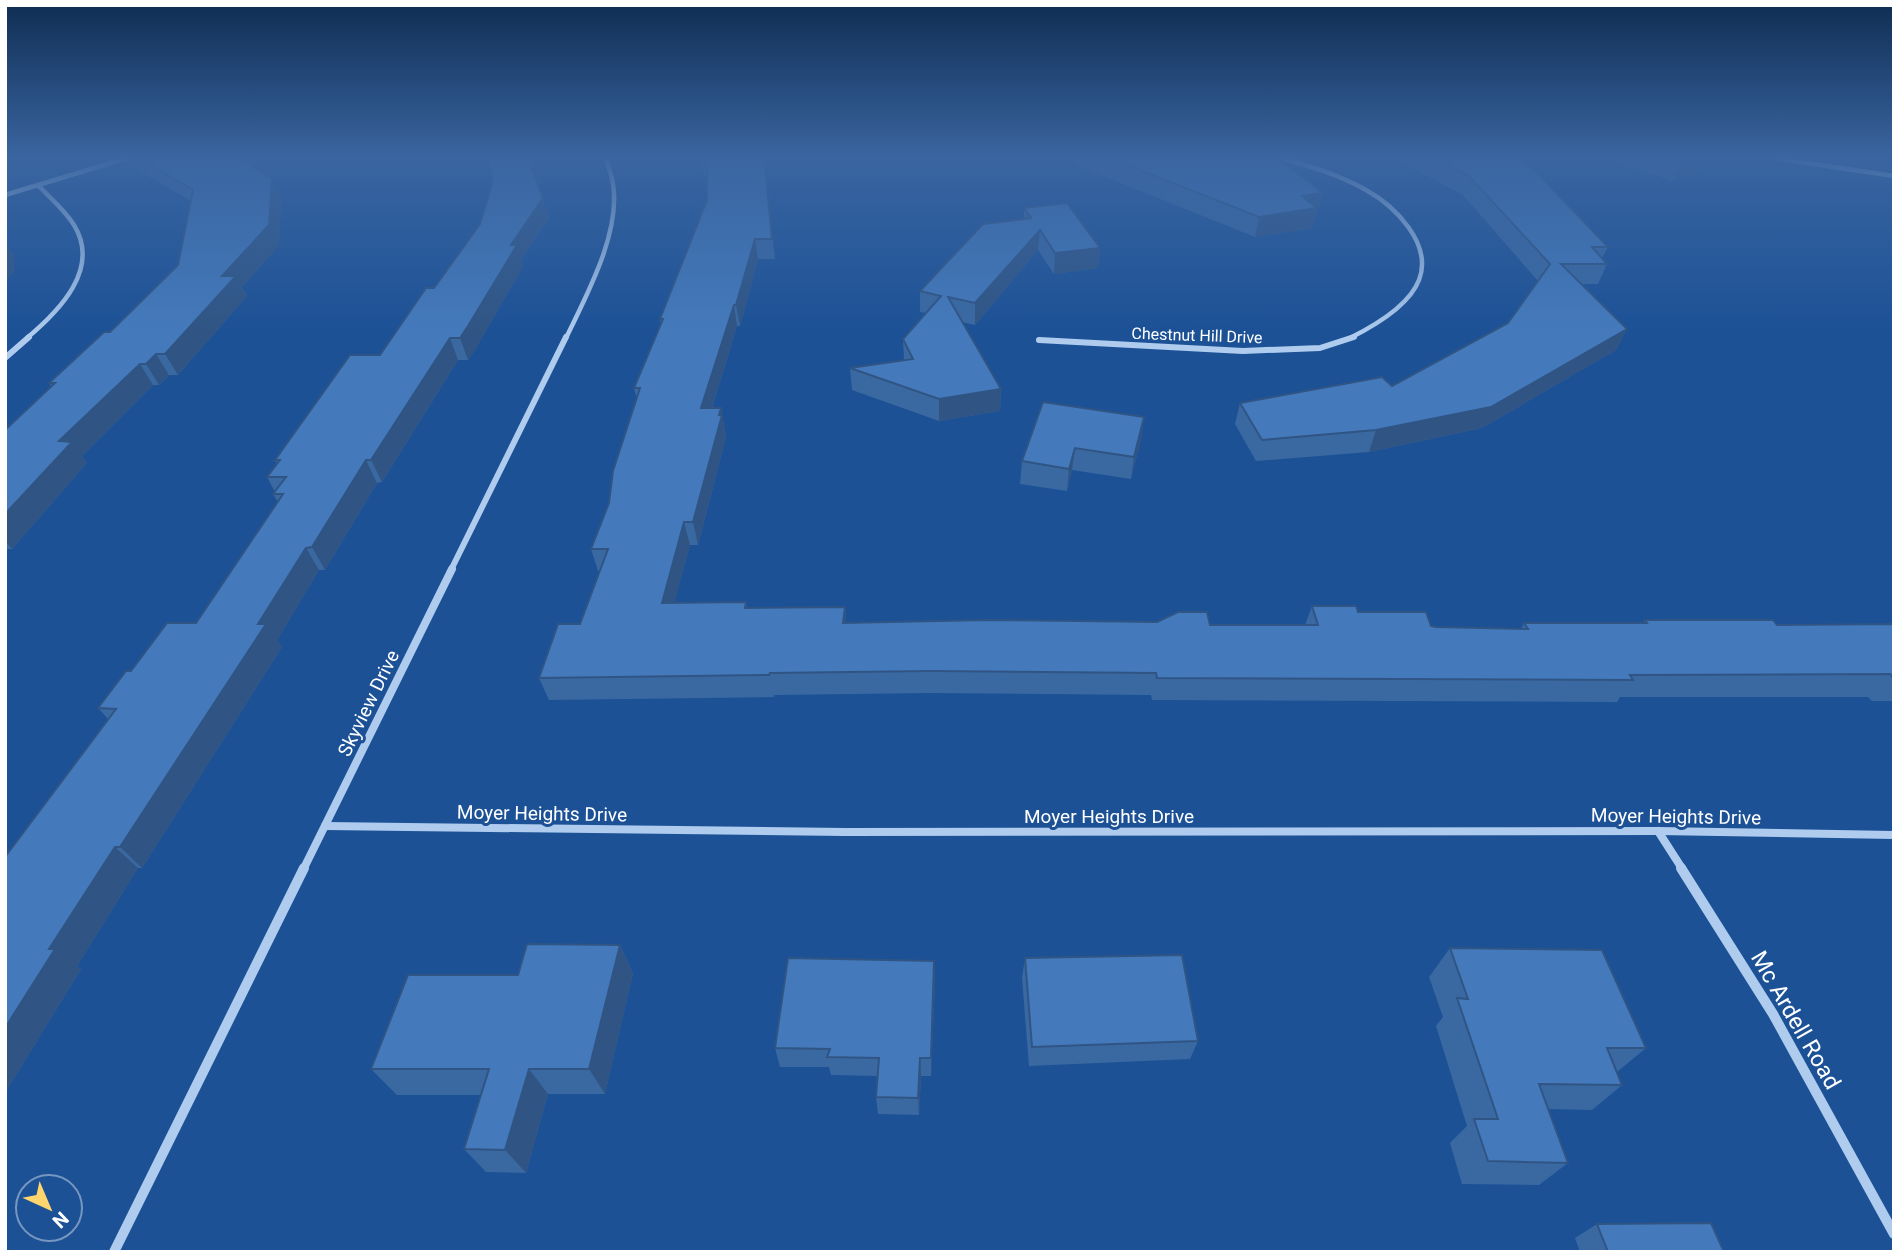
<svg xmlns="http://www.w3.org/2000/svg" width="1899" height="1257" viewBox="0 0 1899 1257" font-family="Roboto,sans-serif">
<rect width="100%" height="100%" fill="#1c5196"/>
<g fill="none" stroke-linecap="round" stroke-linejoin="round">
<g stroke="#afccef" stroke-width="4.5">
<path d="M1281 158C1310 166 1340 175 1366 190 1395 206 1433 244 1419 280 1409 306 1374 326 1350 338"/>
<path d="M1774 158 1894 176"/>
<path d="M5 195 127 158"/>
<path d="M27 338C59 311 101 269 74 225 65 210 50 198 38 185"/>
<path d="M566 338C586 296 621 233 613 184 612 175 608 167 606 158"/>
</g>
<g stroke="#afccef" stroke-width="6">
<path d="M1039 340 1243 351 1320 348 1354 337"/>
<path d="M5 358 29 337"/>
<path d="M451 570 566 337"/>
</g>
<g stroke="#afccef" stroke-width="8">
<path d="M325 826 845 832 1658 831 1894 835"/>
<path d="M1658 831 1683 870"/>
<path d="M303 870 452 569"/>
</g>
<g stroke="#afccef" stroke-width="10">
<path d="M1681 868 1773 1014 1894 1234"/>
<path d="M114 1252 304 868"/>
</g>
</g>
<g fill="#3a69a2">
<path d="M124 158H285L255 168 281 198 279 245 242 287 247 296 178 375H169L159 385H153L82 456 87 463 12 549H5V430L51 386 49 383 110 332 178 265 191 201 126 163Z"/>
<path d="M420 158H462L429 167Z"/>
<path d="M697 158H764L775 259H758L740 326H737L712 408H721L726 437 698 545H690L674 603 746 602 747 608 845 607 846 623 1305 625 1312 606 1358 612 1431 626 1436 627 1521 629 1524 623H1643L1645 620 1777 625 1894 624V701H1872L1868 697H1620L1617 702 1152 700 1151 695 930 693 774 695V697L549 700 539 678 580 624 600 571H598L591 549 609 503 637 400 634 388 661 324 660 319 707 200V179Z"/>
<path d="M1075 158H1278L1323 193 1312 228 1255 237 1074 164Z"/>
<path d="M1393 158H1576L1531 169 1608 247 1602 258 1607 264 1598 284H1581L1627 329 1616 350 1482 428 1369 452 1256 461 1235 424 1240 403 1392 386 1508 323 1538 281 1463 195Z"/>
<path d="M1603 158H1731L1673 181Z"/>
<path d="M493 181 540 182 537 183 549 218 521 260 523 266 476 348 468 360H458L382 482 377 483 325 570H319L277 640 282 647 142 868H138L77 966 81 969 5 1093 108 719 98 708 131 671 196 623 278 502 273 494 275 492 267 477 277 463 275 460 380 355 434 288 480 224Z"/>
<path d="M1024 208 1100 248 1098 268 1054 274 1038 250 975 325 962 322 1001 389 1000 411 939 421 852 390 850 368 904 360 903 339 926 313 920 312V291L1024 218Z"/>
<path d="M1144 417 1141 439 1131 479 1072 470 1067 491 1020 484 1022 461Z"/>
<path d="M620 945 633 973 605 1094H548L526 1173 486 1172 464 1149 481 1095H397L371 1069 518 975Z"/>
<path d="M1450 948 1646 1048 1617 1072 1622 1085 1592 1110 1548 1109 1568 1163 1539 1185 1462 1184 1450 1143 1467 1126 1436 1026 1443 1017 1429 977Z"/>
<path d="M1025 958 1198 1041 1190 1059 1029 1066 1022 978Z"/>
<path d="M934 961 935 981 931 1076H921L919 1115 878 1114 876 1097 877 1076 831 1075 829 1067H780L775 1048Z"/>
<path d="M1597 1224 1724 1252H1580L1575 1238Z"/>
</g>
<g fill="#305584">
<path d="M236 158H285L243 173Z"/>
<path d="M426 158H462L429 167Z"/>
<path d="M1514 158H1576L1508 174Z"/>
<path d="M1692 158H1731L1673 181 1682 162Z"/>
<path d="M534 163 540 182 535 183 530 164Z"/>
<path d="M272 179 281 198 279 245 242 287 247 296 178 375 165 354Z"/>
<path d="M1323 193 1312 228 1255 237 1259 217 1302 196Z"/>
<path d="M543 198 549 218 521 260 523 266 476 348 468 360 460 338 511 245Z"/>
<path d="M1040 230 1038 250 975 325V303Z"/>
<path d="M755 239 758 259 740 326 736 305Z"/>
<path d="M5 242 14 255V272L5 281Z"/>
<path d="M1100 248 1098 268 1054 274 1055 253Z"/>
<path d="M734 305 737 326 705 430 701 408Z"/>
<path d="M1627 329 1616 350 1482 428 1369 452 1376 430Z"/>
<path d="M450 338 458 360 382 482 371 460Z"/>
<path d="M156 354 169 375 159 385 146 364Z"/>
<path d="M140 364 153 385 82 456 87 463 12 549 5 541V514L59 441Z"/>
<path d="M1001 389 1000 411 939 421V399Z"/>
<path d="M721 408 726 437 698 545 693 522Z"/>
<path d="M1144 417 1141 439 1131 479 1134 457Z"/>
<path d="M1075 448 1072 470 1067 491 1069 469Z"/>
<path d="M366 460 377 483 325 570 312 547Z"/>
<path d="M684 522 690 545 668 625 662 603Z"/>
<path d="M306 548 319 570 277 640 282 647 142 868 120 847Z"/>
<path d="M845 607 847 630 843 623Z"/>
<path d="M115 847 138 868 77 966 81 969 5 1093V1028L49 949Z"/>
<path d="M620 945 633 973 605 1094 589 1069Z"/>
<path d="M934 961 935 981 931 1076V1058Z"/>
<path d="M920 1058 921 1076 919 1115 918 1098Z"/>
<path d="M529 1069 548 1094 526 1173 505 1150Z"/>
</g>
<g fill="#447abc" stroke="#305584" stroke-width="2">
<path d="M139 158H240L272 179 269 225 222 276H236L165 354H156L146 364H140L59 441 72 442 5 514V430L55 383H49L104 332H110L178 265 193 190Z"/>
<path d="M487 158H532L534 163 530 164 543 198 511 245H517L468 326 460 338H450L371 460H366L312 547 306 548 258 624H266L120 847H115L49 949H55L5 1028V857L116 709 98 708 126 671H131L167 623H196L283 494H273L286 477H267L280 460H275L350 355H380L426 288H434L480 224 493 181Z"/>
<path d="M704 158H764L772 239H755L736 305H734L701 408H721L719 415H722L693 522H684L662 603 746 602 745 608 845 607 843 623 988 620 1157 622 1178 612H1207L1210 625H1318L1312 606H1356L1358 612H1426L1431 626 1436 627 1528 629 1524 623H1647L1645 620H1773L1777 625 1894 624V679L1890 674 1630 675 1633 680 1157 678 1156 673 930 671 770 673 769 675 539 678 558 624H580L608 549H591L609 503 613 471 640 388H634L663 319H660L707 200V166Z"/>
<path d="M1110 158H1278L1323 193 1302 196 1317 208 1259 217Z"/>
<path d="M1434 158H1519L1540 176 1608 247H1592L1607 264H1561L1627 329 1491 407 1376 430 1262 440 1240 403 1382 377 1392 386 1508 323 1550 264 1469 176Z"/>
<path d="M1670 158H1692L1682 162Z"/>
<path d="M1067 203 1100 248 1055 253 1040 230 975 303 948 297 1001 389 939 399 850 368 913 359 903 339 941 296 920 291 983 224 1031 218 1024 208Z"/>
<path d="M1043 402 1144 417 1134 457 1075 448 1069 469 1022 461Z"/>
<path d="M527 944 620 945 589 1069H529L505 1150 464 1149 489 1069H371L408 975H518Z"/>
<path d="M1450 948 1602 950 1646 1048H1607L1622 1085 1539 1084 1568 1163 1488 1161 1474 1119H1498L1457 998 1468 999Z"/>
<path d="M1182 955 1198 1041 1032 1047 1025 958Z"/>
<path d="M788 958 934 961 931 1058H920L918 1098 876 1097 879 1058 827 1057 830 1049 775 1048Z"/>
<path d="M1711 1223 1724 1252H1608L1597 1224Z"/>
</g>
<linearGradient id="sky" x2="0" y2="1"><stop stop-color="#0f2d52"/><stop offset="0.47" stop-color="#3a65a0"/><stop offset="1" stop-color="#3a65a0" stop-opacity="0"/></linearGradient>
<rect width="1899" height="334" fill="url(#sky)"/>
<g text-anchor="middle" stroke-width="6" stroke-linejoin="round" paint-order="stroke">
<g font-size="16" fill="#fff" stroke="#1c5196">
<text transform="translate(1197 335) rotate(2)" y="6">Chestnut Hill Drive</text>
</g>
<g font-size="19" fill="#fff" stroke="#1c5196">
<text transform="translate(368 703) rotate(-64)" y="7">Skyview Drive</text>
<text transform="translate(542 813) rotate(1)" y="7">Moyer Heights Drive</text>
<text x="1109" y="823">Moyer Heights Drive</text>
<text transform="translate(1676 816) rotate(1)" y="7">Moyer Heights Drive</text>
</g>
<g font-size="23" fill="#fff" stroke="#1c5196">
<text transform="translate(1796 1020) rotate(60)" y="8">Mc Ardell Road</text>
</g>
</g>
<rect width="1899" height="1257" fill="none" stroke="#ffffff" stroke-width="14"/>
<g transform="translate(49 1208) rotate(136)"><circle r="33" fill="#1c5196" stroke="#7797c0" stroke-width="2"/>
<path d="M0-5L12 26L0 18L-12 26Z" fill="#ffd56d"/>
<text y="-10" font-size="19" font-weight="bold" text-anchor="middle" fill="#ffffff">N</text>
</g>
</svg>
